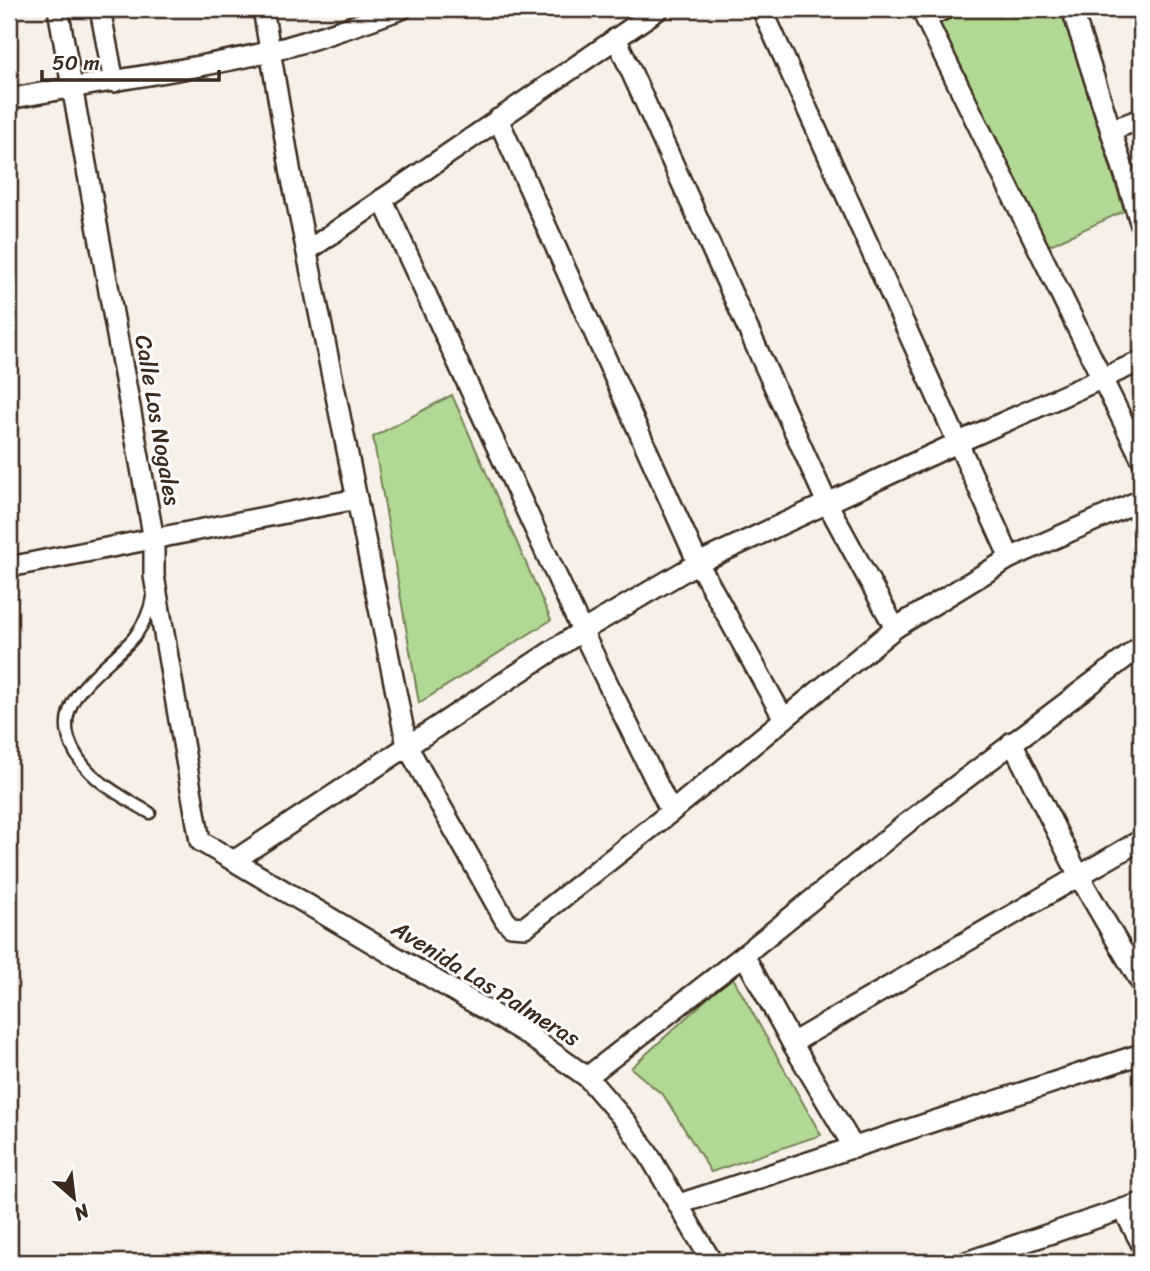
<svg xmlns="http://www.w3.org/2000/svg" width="1150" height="1271" viewBox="0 0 1150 1271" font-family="Sriracha,sans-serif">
<rect width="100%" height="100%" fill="#f7f0e8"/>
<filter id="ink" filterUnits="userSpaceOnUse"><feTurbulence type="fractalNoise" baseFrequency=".0143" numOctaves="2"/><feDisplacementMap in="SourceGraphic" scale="14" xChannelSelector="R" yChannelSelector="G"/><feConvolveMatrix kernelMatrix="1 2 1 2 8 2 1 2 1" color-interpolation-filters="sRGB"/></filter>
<g filter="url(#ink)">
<g fill="#b2d994" stroke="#768259" stroke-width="2">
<path d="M971 9H1061L1124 211 1048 246 937 24Z"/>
<path d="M452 395 551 620 419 703 373 437Z"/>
<path d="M732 976 821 1135 711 1172 664 1096 631 1068Z"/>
</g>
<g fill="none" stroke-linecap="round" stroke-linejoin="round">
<g stroke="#3b2a1e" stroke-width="15">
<path id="service" d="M150 813C118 794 81 776 69 739 55 694 111 666 135 636 143 625 150 611 152 597"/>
</g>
<g stroke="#3b2a1e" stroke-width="24">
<g id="minor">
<path d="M58 9 154 540V576L200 841 525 1033 587 1077 626 1122 649 1155 712 1262"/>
<path d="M100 9 114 82"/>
<path d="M263 9 291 174 407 746 505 920 511 926 525 927 671 812 582 631 382 199"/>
<path d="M762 9 1010 558"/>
<path d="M921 9 1141 458"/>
<path d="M1072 9 1141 225"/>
<path d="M926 18 945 9"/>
<path d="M616 38 827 503 895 628"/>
<path d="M9 99C95 82 183 72 268 52 313 41 358 24 402 9"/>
<path d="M498 119 698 563 784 719"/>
<path d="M1111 130 1141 119"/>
<path d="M307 251 659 9"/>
<path d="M9 567 357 499"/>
<path d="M1012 742 1079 876 1141 983"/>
<path d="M671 812 895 628 1010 558 1141 500"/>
<path d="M235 860 582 631 698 563 957 443 1141 361"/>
<path d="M744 955 792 1043 854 1148"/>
<path d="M792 1043 1141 840"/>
<path d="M587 1077 744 955 907 823 1141 646"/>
<path d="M679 1204 1141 1054"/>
<path d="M1123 1209 1141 1243"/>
<path d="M966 1262 1141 1203"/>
</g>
</g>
<use href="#service" stroke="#fff" stroke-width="10"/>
<use href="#minor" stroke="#fff" stroke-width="19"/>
</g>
</g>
<g text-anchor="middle" stroke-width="6" stroke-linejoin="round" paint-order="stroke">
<g font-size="23" fill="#3b2a1e" stroke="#fff">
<text transform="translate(158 420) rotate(80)" y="8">Calle Los Nogales</text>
<text transform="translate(486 983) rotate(32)" y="8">Avenida Las Palmeras</text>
</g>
</g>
<rect width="1150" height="1271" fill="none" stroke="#fff" stroke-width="35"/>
<rect x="18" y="18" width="1115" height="1236" fill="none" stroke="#3b2a1e" stroke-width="2.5" filter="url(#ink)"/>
<g transform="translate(74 1198) rotate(152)" stroke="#ffffff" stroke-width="5" paint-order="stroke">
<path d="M0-5L12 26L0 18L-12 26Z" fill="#3b2a1e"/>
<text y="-10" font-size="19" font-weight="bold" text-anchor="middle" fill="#3b2a1e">N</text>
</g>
<path d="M42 70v10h177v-10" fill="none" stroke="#3b2a1e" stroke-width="3.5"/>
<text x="52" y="70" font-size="21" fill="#3b2a1e" stroke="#ffffff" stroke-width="5" paint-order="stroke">50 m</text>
</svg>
